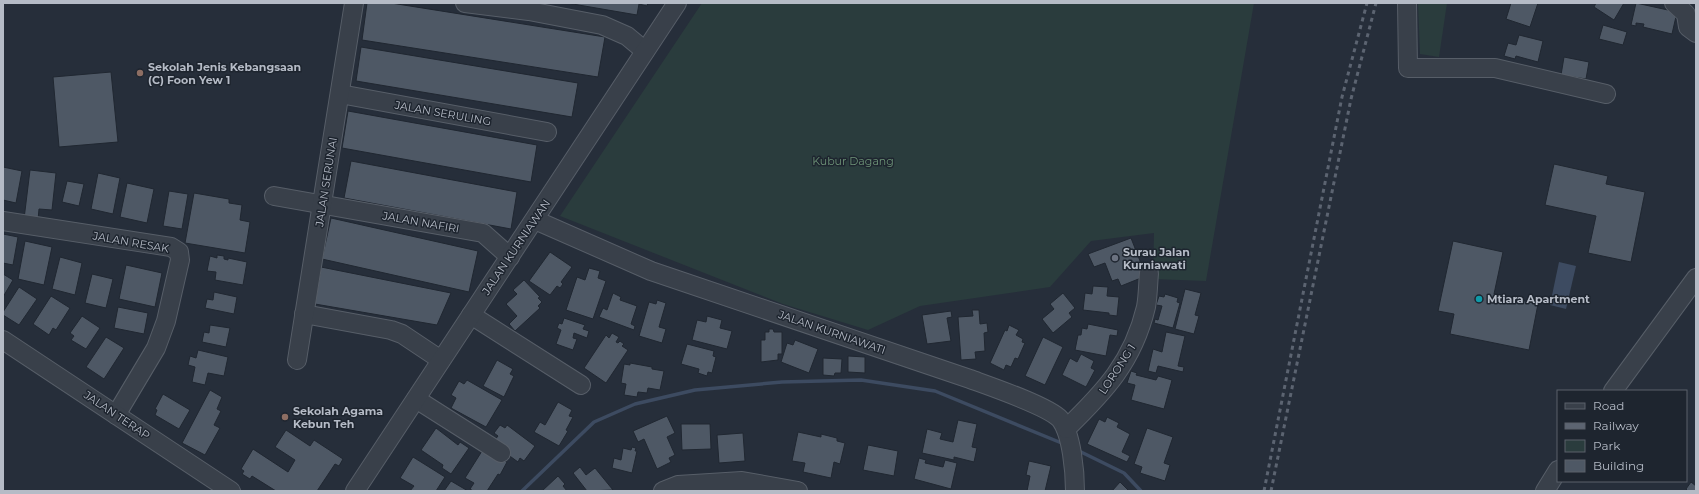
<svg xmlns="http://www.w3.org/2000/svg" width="1699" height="494" viewBox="0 0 1699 494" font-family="Montserrat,sans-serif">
<rect width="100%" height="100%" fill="#262e3a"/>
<g fill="#2a3c3d">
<path d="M702 3H1254L1206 281 1153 279 1154 233 1091 241 1050 287 920 306 868 330 783 304 560 216Z"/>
<path d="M1418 3H1447L1439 57 1420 54Z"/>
</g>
<path fill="#3d4b61" d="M1559 262 1576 266 1566 309 1550 305Z"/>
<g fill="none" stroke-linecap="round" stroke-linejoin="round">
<g stroke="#3d4b61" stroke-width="3.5">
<path d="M1077 450 1124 473 1141 491"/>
<path d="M522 491 594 422 635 404 695 390 782 382 861 380 935 391 1064 444"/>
</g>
</g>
<g fill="#4e5865" stroke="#202731">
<path d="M367 3H391L605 37 598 77 362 40Z"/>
<path d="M567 3H648L647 6 639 4 637 15Z"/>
<path d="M1511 3H1538L1530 27 1506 19Z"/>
<path d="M1596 3H1624L1614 20 1594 7Z"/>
<path d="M1636 3 1677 12 1672 34 1643 27 1644 24 1636 23V26L1631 25Z"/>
<path d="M1603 25 1627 32 1623 45 1599 39Z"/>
<path d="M1519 35 1543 41 1538 62 1516 56 1515 59 1504 56 1508 43 1516 45Z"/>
<path d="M361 47 578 83 572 117 356 81Z"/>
<path d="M1564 57 1589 62 1586 79 1561 75Z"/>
<path d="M111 72 118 142 59 147 53 77Z"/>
<path d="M348 111 537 145 531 182 342 148Z"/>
<path d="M351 161 517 192 511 229 344 198Z"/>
<path d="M1554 164 1608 176 1606 184 1645 192 1631 262 1588 253 1596 216 1545 205Z"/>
<path d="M3 167 22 171 16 203 3 200Z"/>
<path d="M30 170 56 173 52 210 39 209 38 220 24 219Z"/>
<path d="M98 173 120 178 113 214 91 209Z"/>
<path d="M67 181 84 184 79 206 62 202Z"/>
<path d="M127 183 154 189 147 223 120 217Z"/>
<path d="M169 191 188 194 182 229 163 226Z"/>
<path d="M194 193 229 199V203L242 205 240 220 250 222 245 253 185 243Z"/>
<path d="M331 218 478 251 469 292 322 259Z"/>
<path d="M3 234 18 237 13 265 3 263Z"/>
<path d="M1131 238 1146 276 1121 286 1118 279 1112 281 1105 263 1094 267 1088 254Z"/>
<path d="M25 241 52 247 44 285 18 279Z"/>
<path d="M1453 241 1503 252 1494 294 1538 304 1529 350 1450 334 1454 314 1438 311Z"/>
<path d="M550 252 572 267 561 282 563 284 560 288 557 286 550 295 529 281Z"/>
<path d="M217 255 224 256V259L228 260V258L247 262 243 285 215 280 216 272 207 271 210 256 217 258Z"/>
<path d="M60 257 82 263 75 295 52 289Z"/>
<path d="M126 265 162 273 155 307 119 299Z"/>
<path d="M321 267 451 293 437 325 315 304Z"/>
<path d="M589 268 600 271 598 278 606 281 593 319 566 310 577 277 585 280Z"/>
<path d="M3 274 13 280 3 297Z"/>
<path d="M92 274 113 279 106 308 85 303Z"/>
<path d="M524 280 540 297 538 298 542 302 538 306 540 308 515 331 509 324 517 316 506 304 517 294 513 290Z"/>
<path d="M1093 286 1108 287 1107 296 1119 297 1117 316 1109 315V313L1083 310 1085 293 1092 294Z"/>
<path d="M19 287 37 299 19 325 3 315V312Z"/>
<path d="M1185 289 1201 293 1195 315 1199 316 1194 334 1175 329Z"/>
<path d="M214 292 237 297 234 314 205 308 207 299 213 300Z"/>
<path d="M613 293 621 297 620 300 637 306 631 324 635 326 634 330 599 317 603 308 607 310Z"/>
<path d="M1063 293 1075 308 1069 313 1072 317 1053 333 1042 319 1054 309 1050 304Z"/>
<path d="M1165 294 1178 298 1177 302 1180 303 1173 328 1154 323 1155 319 1158 320 1162 306 1156 305 1159 296 1164 297Z"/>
<path d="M51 296 70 308 56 330 53 328 49 335 33 324Z"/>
<path d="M657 300 666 303 659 327 666 329 662 343 639 336 649 302 656 304Z"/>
<path d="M118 307 148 313 144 334 114 328Z"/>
<path d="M972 310H979L980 324 987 323 988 332 984 333 985 351 975 352 976 359 961 360 958 317 973 316Z"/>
<path d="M951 311 952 317 947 318 951 341 927 344 922 315Z"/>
<path d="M82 316 100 328 86 349 71 340 74 336 70 333Z"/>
<path d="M707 316 722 320 720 328 732 331 727 349 692 340 697 320 706 322Z"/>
<path d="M564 318 585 325 583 329 589 331 587 338 574 333 573 338 577 339 573 350 556 344 561 330 557 328 559 323 562 324Z"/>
<path d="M1088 324 1118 330 1117 336 1110 335 1106 356 1075 350 1078 335H1081L1082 328 1087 329Z"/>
<path d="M210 325 230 328 226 347 202 342 204 332 209 333Z"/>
<path d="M1009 325 1019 330 1016 335 1023 339 1022 342 1025 343 1018 359 1015 358 1011 367 1006 365 1004 370 990 363 1005 330 1007 331Z"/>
<path d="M769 329H773L774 332H782V354H778V360L761 362V340H765V332H769Z"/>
<path d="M1166 332 1185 336 1178 366 1184 367 1183 372 1158 366 1156 373 1148 371 1153 349 1162 352Z"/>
<path d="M612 333 619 337 616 342 618 343 620 341 624 344 622 346 628 350 606 383 584 368 606 335 609 338Z"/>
<path d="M106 337 124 348 104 379 86 367Z"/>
<path d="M1043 337 1063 347 1045 385 1025 376Z"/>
<path d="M795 340 818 349 809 373 781 362 787 343 793 345Z"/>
<path d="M687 344 714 351 713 356 716 357 712 373 708 372 707 376 698 373 699 369 681 364Z"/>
<path d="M198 350 228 357 224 376 208 373 205 385 192 382 195 367 188 365 190 356 196 358Z"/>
<path d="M1081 354 1094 361 1091 368 1095 370 1086 387 1062 375 1070 358 1077 362Z"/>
<path d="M848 356 865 357V373L848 372Z"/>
<path d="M823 358 842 359 841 373H835L834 376 823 375Z"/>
<path d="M497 360 513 369 510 374 514 376 504 397 483 386Z"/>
<path d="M630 363 652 367V369L664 371 660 390 648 388 647 393 638 392 637 397 624 395 626 384 621 383 624 364 630 365Z"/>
<path d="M1131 371 1137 373 1136 375 1156 380 1158 376 1172 380 1164 409 1131 400 1135 385 1127 383Z"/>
<path d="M467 380 502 400 486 427 451 408 456 398 451 395 459 381 464 384Z"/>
<path d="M210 390 222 397 217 409 221 411 214 425 220 428 205 455 182 443Z"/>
<path d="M163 394 190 410 179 429 155 415 157 410 155 409Z"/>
<path d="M558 402 572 410 569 416 573 417 566 430 568 431 559 446 534 432 540 422 545 425Z"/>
<path d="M667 416 675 433 667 437 675 455 669 458 671 462 657 469 644 439 638 442 633 431Z"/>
<path d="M1107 417 1119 423 1117 427 1130 434 1122 452 1130 456 1127 462 1087 444 1099 419 1105 422Z"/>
<path d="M958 420 977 424 972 447 977 448 974 462 954 457V460L922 453 927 429 942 433 940 439 953 442Z"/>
<path d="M681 424H710L711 449 682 450Z"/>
<path d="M500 425 505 428 507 425 535 446 524 461 520 458 518 462 507 454 494 441 498 436 494 433Z"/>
<path d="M436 428 458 445 460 442 469 448 451 474 442 468 443 465 421 450Z"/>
<path d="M1147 428 1173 437 1164 463 1170 465 1165 481 1140 473 1142 467 1134 464Z"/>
<path d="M286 430 310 446 314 440 343 459 339 466 335 464 317 491H276L252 476 250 479 242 474 244 471 241 469 253 449 288 472 295 460 275 447Z"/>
<path d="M798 432 821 437V434L837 438V441L845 443 840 464 834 462 831 478 803 472 805 463 792 461Z"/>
<path d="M743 433 745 461 719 463 717 435Z"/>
<path d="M868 445 898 451 894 476 863 470Z"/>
<path d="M632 447 636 448 635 451H637L632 473 612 468 614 458 621 460 623 448 631 450Z"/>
<path d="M482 451H489L507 462 500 475 498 474 487 491H473L470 489 474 483 465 478Z"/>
<path d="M413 457 445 477 436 491H410L414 486 400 478Z"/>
<path d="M919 458 926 460 925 463 943 467 945 460 957 463 951 489 914 479Z"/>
<path d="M1029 461 1051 466 1045 491H1027L1030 476 1026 475Z"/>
<path d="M580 467 586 475 595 468 613 490 587 491 573 473Z"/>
<path d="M558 476 565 484 563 486 567 491H542Z"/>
<path d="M451 481 468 491H444Z"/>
<path d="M1120 482 1129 491H1112Z"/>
<path d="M1691 482 1696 486V491H1688L1686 489Z"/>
</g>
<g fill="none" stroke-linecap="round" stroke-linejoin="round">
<g stroke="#575e68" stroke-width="20">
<g id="minor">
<path d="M465 3 529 11 602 25 627 36 645 51"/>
<path d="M1407 3 1408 68H1495L1606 94"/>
<path d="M1674 3 1686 14 1688 27 1696 33"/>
<path d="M340 94 547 132"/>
<path d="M274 196 483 233 510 257"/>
<path d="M535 220 651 271 970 379C989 386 1048 406 1060 419 1072 434 1075 473 1075 491"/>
<path d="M3 221 171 247 179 252 180 260 166 321 156 348 116 415"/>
<path d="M304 314 391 330 402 334 441 360"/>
<path d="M471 315 581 385"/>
<path d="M3 340 231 491"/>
<path d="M297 360 354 3"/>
<path d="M1613 391 1696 278"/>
<path d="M416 399 501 453"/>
<path d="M1066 429C1104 392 1133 362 1146 307 1148 296 1148 284 1149 273"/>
<path d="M355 491 677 3"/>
<path d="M663 491 678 485 742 481 798 491"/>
<path d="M1545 491 1558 470"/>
</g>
</g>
<use href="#minor" stroke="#39404a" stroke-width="18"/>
<g stroke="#5c6471" stroke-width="3" stroke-dasharray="4 4" stroke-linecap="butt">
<path d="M1264 491 1342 97 1367 3"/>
<path d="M1271 491 1351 99 1376 3"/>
</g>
</g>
<g fill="#8d6e63" stroke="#1e252f" stroke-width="1.5">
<circle cx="140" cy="73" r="4"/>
<circle cx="285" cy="417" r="4"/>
</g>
<circle fill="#6b7280" stroke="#1e252f" stroke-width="1.5" cx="1115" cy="258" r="4"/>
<circle fill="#0f9aa8" stroke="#1e252f" stroke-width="1.5" cx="1479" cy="299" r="4"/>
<g text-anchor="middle" stroke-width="3" stroke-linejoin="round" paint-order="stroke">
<g font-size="11" font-weight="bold" fill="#b5bbc6" stroke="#1e252f" text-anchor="start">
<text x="148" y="71">Sekolah Jenis Kebangsaan<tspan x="148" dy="13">(C) Foon Yew 1</tspan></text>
<text x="1123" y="256">Surau Jalan<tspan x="1123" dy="13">Kurniawati</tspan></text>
<text x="1487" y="303">Mtiara Apartment</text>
<text x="293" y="415">Sekolah Agama<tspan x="293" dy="13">Kebun Teh</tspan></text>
</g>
<g font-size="11" fill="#b5bbc6" stroke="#1e252f">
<text transform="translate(443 113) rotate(10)" y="4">JALAN SERULING</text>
<text transform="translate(326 182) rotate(-81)" y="4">JALAN SERUNAI</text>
<text transform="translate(421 222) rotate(10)" y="4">JALAN NAFIRI</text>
<text transform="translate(131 242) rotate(10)" y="4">JALAN RESAK</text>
<text transform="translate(516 247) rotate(-56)" y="4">JALAN KURNIAWAN</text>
<text transform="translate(832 332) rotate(19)" y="4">JALAN KURNIAWATI</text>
<text transform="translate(1117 369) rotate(-57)" y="4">LORONG 1</text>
<text transform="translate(117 415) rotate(34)" y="4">JALAN TERAP</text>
</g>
<g font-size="11" fill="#6e9478" stroke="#1e252f">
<text x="853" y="165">Kubur Dagang</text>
</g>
</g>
<rect width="1699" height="494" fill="none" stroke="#b5bbc6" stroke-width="8"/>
<rect x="1557" y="390" width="130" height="92" fill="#1e252f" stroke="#5a616b"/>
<rect x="1565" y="403" width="20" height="6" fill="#39404a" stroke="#5a616b"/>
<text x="1593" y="410" font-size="12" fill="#b5bbc6">Road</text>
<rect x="1565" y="423" width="20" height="6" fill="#5c6471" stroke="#5a616b"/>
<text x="1593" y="430" font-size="12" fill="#b5bbc6">Railway</text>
<rect x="1565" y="440" width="20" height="12" fill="#2a3c3d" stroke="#5a616b"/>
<text x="1593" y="450" font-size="12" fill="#b5bbc6">Park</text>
<rect x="1565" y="460" width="20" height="12" fill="#4e5865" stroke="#5a616b"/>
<text x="1593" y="470" font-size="12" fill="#b5bbc6">Building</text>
</svg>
